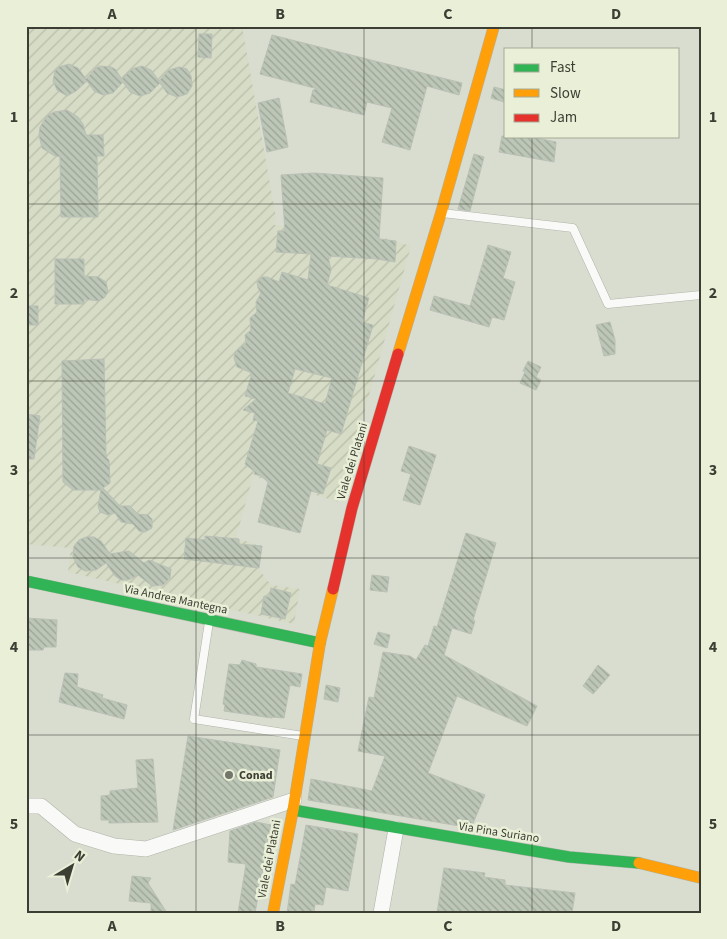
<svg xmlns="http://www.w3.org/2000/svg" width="727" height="939" viewBox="0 0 727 939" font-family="'Source Sans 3',sans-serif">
<defs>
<pattern id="industrial-furrows" width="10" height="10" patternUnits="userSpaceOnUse" patternTransform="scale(1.25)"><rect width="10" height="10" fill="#d6dcc5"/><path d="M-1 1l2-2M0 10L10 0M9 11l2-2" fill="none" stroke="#b9beaa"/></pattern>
<pattern id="building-back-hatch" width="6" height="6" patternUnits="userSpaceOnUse" patternTransform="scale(1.25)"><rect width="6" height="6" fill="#bdc7b8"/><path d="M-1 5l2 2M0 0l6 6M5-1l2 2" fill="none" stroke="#9ba396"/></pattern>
</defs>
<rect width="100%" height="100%" fill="#d9ddd0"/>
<path fill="url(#industrial-furrows)" d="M26 26H242L276 218 274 225 371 234 411 246 339 502 253 476 236 538 260 546 257 567 271 585 300 589 294 624 68 572 71 548 26 544Z"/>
<g fill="url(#building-back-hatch)" stroke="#bac0b6" fill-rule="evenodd">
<path d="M199 34H212L211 58 198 57Z"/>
<path d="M272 35 462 83 459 95 427 86 410 150 382 142 392 108 367 102 364 115 310 102 313 90 318 89 260 74Z"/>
<path d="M69 64 78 68 86 79 96 68 100 66 111 67 115 69 122 79 132 69 142 66 151 70 159 81 169 70 179 67 187 69 191 76 192 86 187 94 177 97 167 93 160 83 150 93 140 96 130 92 123 82 113 93 103 95 94 91 87 81 76 91 67 96 57 90 53 81 55 71 59 67Z"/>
<path d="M494 87 506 90 504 102 491 98Z"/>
<path d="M279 98 288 147 267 152 258 103Z"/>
<path d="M67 110 78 117 83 124 86 135H103L104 156H97L98 217H61L60 157 53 155 42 148 39 135 40 127 47 116 54 112Z"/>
<path d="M502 136H526L556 142 554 162 499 152Z"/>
<path d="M474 154 484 157 470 211 458 209Z"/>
<path d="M314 173 383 178 379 239 396 241 395 262 377 259 328 256 331 270 327 285 369 298 362 322 373 325 341 434 327 430 317 464 331 468 323 494 311 491 300 533 258 522 268 482 261 476 254 474 255 472 245 464 258 421 253 420 255 413 243 410 256 399 245 396 252 373 237 367 234 358 235 352 246 343 245 335 251 330 250 318 257 312 256 302 261 293 258 288 257 282 262 277H267L279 282 282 272 308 280 311 254 276 252 278 231H285L281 175ZM295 369 332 378 325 404 288 393Z"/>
<path d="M488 245 511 252 503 278 515 282 504 320 492 317 489 327 430 310 434 296 470 306Z"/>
<path d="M55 259H84V276L98 277 106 282 108 292 104 298 98 301 84 299V304H55Z"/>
<rect x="26" y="306" width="12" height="19"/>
<path d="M610 322 615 340V354L604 356 596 325Z"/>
<path d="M104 359 106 457 109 460 110 483 103 488 120 506H130L138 514 148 515 152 519V528L145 532 139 531 133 524 121 522 115 513 108 515 100 512 98 506 101 490H73L63 482 62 361Z"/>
<path d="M528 361 541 367 536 377 541 380 536 390 520 383 525 372 523 371Z"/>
<path d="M26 414 40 416 34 459H26Z"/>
<path d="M409 446 436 455 420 505 403 500 411 474 401 471Z"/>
<path d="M466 533 496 543 473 620 475 621 471 634 452 628 444 655 537 706 527 726 457 696 428 773 485 795 471 828 308 800 311 779 372 791 385 756 358 751 369 697 374 698 383 652 410 656 416 660 425 645 428 646 434 626 437 627Z"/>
<path d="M205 536 239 539V544L262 546 259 568 184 559 186 538 205 540Z"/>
<path d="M86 537H94L101 541 110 554 129 551 144 563 149 560 171 569 170 578 163 585 152 586 138 575 128 580H121L115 576 106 563 96 570 85 571 78 567 73 557 74 546 79 540Z"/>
<path d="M372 575 389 577 387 592 370 590Z"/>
<path d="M271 588 291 593 285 619 261 614 264 596 269 597Z"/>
<path d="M26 618 57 620 56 647H44L43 650H26Z"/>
<path d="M378 632 390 635 387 648 374 644Z"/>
<path d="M242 660 256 664V667L302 674 300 687 290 685 284 718 272 717V718L224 711 225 705 223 704 229 664 240 665Z"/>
<path d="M598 665 610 675 593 694 583 686Z"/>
<path d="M65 673 78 674 77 687 103 695 102 698 127 705 124 719 59 702Z"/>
<path d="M326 685 340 688 338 702 324 699Z"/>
<path d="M188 736 280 750 273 797 173 830Z"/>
<path d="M153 759 158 822 109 823V820H101V796L110 795V791L138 788 136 760Z"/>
<path d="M256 822 271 825 255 913H238L246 864 228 862 230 831Z"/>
<path d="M306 825 358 834 348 891 326 887 323 905 315 904 314 913H287L291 884 295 885Z"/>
<path d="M444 868 485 873 484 877 505 880V885L575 893 572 913H437Z"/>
<path d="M132 876 151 878 148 883 167 913H151V903L129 901Z"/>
</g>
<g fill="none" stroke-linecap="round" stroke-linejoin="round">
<g stroke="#b0b3a8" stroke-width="9">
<g id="lane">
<path d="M442 213 573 228 608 304 701 295"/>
<path d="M209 622 194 719 303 736"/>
</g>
</g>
<g stroke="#b0b3a8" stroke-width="16">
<g id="street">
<path d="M26 806H41L75 834 114 846 146 849 294 800"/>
<path d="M381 913 396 829"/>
</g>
</g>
<g stroke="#b0b3a8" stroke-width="12">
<g id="fast">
<path d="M26 581 320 643"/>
<path d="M293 810 569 857 639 863"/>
</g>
</g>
<g stroke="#b0b3a8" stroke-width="12">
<g id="slow">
<path d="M398 354 441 213 494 26"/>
<path d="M639 863 701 878"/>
<path d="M273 913 293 810 320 643 333 589"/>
</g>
</g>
<g stroke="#b0b3a8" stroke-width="12">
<path id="jam" d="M333 589 352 508 398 354"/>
</g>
<use href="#lane" stroke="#f9faf8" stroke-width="8"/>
<use href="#street" stroke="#f9faf8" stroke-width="15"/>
<use href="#fast" stroke="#30b455" stroke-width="11"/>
<use href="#slow" stroke="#ff9f0a" stroke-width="11"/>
<use href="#jam" stroke="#e5322d" stroke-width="11"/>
</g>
<path fill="none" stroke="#3c3e34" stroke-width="1" stroke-opacity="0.55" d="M196 26V913M364 26V913M532 26V49M532 136V913M26 204H701M26 381H701M26 558H701M26 735H701"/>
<circle fill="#73766b" stroke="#eaf0d7" stroke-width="2" cx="229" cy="775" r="5"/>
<g text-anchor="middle" stroke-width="5" stroke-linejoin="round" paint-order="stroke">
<g font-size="12" fill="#3c3e34" stroke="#eaf0d7">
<text transform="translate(352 461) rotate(-73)" y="4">Viale dei Platani</text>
<text transform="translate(176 599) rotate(12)" y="4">Via Andrea Mantegna</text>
<text transform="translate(499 832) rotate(9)" y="4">Via Pina Suriano</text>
<text transform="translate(269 859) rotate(-79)" y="4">Viale dei Platani</text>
</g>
<g font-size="12" font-weight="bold" fill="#3c3e34" stroke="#eaf0d7" text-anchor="start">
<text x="239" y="779">Conad</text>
</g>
</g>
<rect width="727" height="939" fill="none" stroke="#eaf0d7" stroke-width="55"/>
<rect x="504" y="48" width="175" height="90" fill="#eaf0d7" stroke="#a4a996"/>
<rect x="514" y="64" width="25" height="8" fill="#30b455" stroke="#a4a996"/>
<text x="550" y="72" font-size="15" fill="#3c3e34">Fast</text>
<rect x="514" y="89" width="25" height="8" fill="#ff9f0a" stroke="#a4a996"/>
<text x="550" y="98" font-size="15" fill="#3c3e34">Slow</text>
<rect x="514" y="114" width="25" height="8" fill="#e5322d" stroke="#a4a996"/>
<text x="550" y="122" font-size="15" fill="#3c3e34">Jam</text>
<g transform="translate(72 866) rotate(38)" stroke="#eaf0d7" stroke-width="4" paint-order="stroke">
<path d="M0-4L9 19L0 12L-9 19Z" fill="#3c3e34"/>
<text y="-8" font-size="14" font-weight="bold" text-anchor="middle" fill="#3c3e34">N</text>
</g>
<rect x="28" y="28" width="672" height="884" fill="none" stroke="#3c3e34" stroke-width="2"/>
<g font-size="16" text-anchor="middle" font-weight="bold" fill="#3c3e34">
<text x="112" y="19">A</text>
<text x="280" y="19">B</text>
<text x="448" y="19">C</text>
<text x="616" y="19">D</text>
<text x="14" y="122">1</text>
<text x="713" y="122">1</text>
<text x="14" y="298">2</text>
<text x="713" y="298">2</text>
<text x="14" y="475">3</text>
<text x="713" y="475">3</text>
<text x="14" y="652">4</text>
<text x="713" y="652">4</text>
<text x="14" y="829">5</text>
<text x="713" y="829">5</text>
<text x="112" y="931">A</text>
<text x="280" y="931">B</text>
<text x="448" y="931">C</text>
<text x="616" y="931">D</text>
</g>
</svg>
